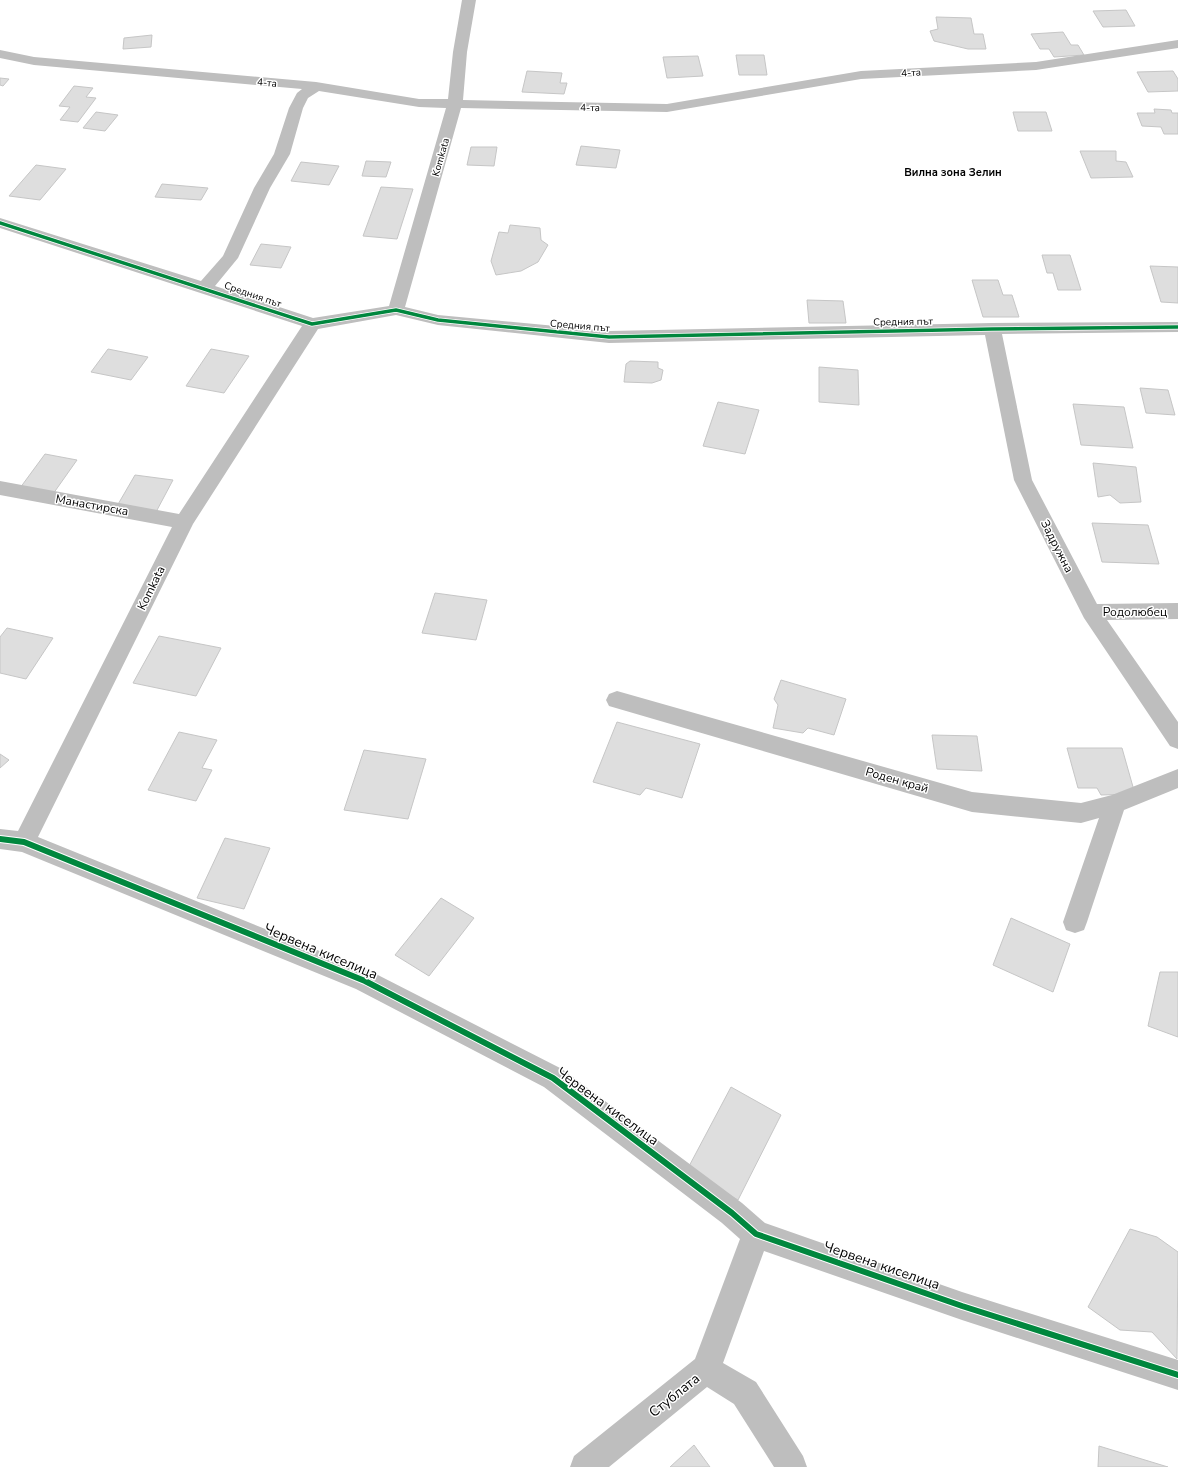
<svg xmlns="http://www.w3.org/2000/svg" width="1178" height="1467" viewBox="0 0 1178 1467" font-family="'Nunito Sans',sans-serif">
<rect width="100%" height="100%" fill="#fff"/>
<g fill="#dedede" stroke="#c6c6c6">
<path d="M1126 10 1135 26 1103 27 1093 11Z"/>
<path d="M936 17 971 18 974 34H983L986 49H968L934 41 930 31 938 29Z"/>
<path d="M1063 32 1071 45H1078L1084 55 1054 57 1049 49H1040L1031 34Z"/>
<path d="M152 35 151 47 123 49 124 38Z"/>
<path d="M736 55H764L767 75H739Z"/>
<path d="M698 56 703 76 667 78 663 57Z"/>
<path d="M527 71 562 73 560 83H567L564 94 522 92Z"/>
<path d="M1173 71 1178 79V91L1148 92 1137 72Z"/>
<path d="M0 78 9 79 3 86 0 85Z"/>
<path d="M74 86 93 88 86 97 96 98 78 122 60 120 70 107 59 106Z"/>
<path d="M1154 109 1171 110 1172 113H1178V134H1164L1161 127 1142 126 1137 113H1155Z"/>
<path d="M96 112 118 115 105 131 83 128Z"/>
<path d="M1013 112H1046L1052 131H1018Z"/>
<path d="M581 146 620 150 616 168 576 165Z"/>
<path d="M471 147H497L494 166 467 165Z"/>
<path d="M1080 151H1116V161L1126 162 1133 177 1091 178Z"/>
<path d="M366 161 391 162 386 177 362 176Z"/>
<path d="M301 162 339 166 329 185 291 181Z"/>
<path d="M36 165 66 169 40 200 9 196Z"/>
<path d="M162 184 208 188 201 200 155 197Z"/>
<path d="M381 187 413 189 397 239 363 236Z"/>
<path d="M510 225 540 228 541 240 548 245 538 262 521 271 496 275 491 261 499 232 508 233Z"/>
<path d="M261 244 291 247 281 268 250 265Z"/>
<path d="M1042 255H1070L1081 290H1058L1053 273H1047Z"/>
<path d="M1150 266 1178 267V303L1161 302Z"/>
<path d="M972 280H998L1003 295H1012L1019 317H983Z"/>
<path d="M807 300 843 301 846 323H809Z"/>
<path d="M108 349 148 357 131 380 91 372Z"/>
<path d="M211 349 249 356 224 393 186 386Z"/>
<path d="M630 361 658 362V368L663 370 661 380 652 383 624 382 626 364Z"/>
<path d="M819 367 858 370 859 405 819 402Z"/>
<path d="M1140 388 1168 390 1175 415 1146 413Z"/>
<path d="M718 402 759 410 745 454 703 446Z"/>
<path d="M1073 404 1124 407 1133 448 1081 445Z"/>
<path d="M45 454 77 460 53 494 20 488Z"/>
<path d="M1093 463 1136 467 1141 502 1120 503 1110 495 1098 497Z"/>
<path d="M135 475 173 480 156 512 117 506Z"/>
<path d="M1092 523 1148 525 1159 564 1102 562Z"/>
<path d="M435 593 487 600 476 640 422 633Z"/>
<path d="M7 628 53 638 26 679 0 673V637Z"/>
<path d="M159 636 221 648 196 696 133 683Z"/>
<path d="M781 680 846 699 834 735 808 728 803 733 773 728 778 705 774 699Z"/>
<path d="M617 722 700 744 682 798 646 788 640 795 593 782Z"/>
<path d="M179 732 217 740 202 768 212 770 196 801 148 790Z"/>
<path d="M932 735 977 736 982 771 937 769Z"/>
<path d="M1067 748H1122L1135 794 1101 795 1097 788H1078Z"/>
<path d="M364 750 426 759 408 819 344 810Z"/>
<path d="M0 754 9 760 0 768Z"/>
<path d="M225 838 270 848 244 909 197 898Z"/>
<path d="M441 898 474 918 429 976 395 955Z"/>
<path d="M1011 918 1070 944 1053 992 993 965Z"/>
<path d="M1160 972H1178V1037L1148 1026Z"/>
<path d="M731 1087 781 1115 738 1200 687 1170Z"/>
<path d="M1130 1229 1157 1237 1178 1252 1177 1359 1152 1332 1120 1330 1088 1307Z"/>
<path d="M694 1445 710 1467H670Z"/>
<path d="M1099 1446 1168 1467H1098Z"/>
</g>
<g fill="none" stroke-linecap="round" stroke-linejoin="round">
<g fill="#bebebe" fill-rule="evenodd">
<path d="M462 0H476L467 52 463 100 667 104 861 71 1036 62 1178 40V48L1036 70 861 79 667 112 461 108 405 307 438 315 609 331 992 323 1178 322V332L1002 334 1032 480 1097 604 1178 603V619L1107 620 1178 722V749L1170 746 1084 618 1014 480 985 335 609 343 438 325 396 315 318 329 193 524 38 837 374 973 562 1069 742 1203 765 1223 962 1292 1178 1360V1390L962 1320 764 1251 723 1363 756 1382 803 1456 807 1467H774L734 1404 707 1387 609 1467H570L574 1456 695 1359 740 1239 722 1223 544 1087 356 989 22 852 0 849V829L18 831 172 527 0 495V481L179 514 302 326 0 228V218L201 281 223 256 254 188 274 154 289 108 297 93 302 89 34 65 0 58V50L34 57 316 82 419 99H448L453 52ZM319 91 419 107 446 108 389 306 313 318 215 286 238 258 270 188 290 154 303 108 308 98Z"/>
<path d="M617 691 972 792 1081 803 1112 795 1178 769V788L1124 810 1087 922 1084 930 1075 933 1066 930 1063 922 1099 818 1081 823 972 812 609 706 606 700 609 694Z"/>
</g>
<g stroke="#fff" stroke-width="5">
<path id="cycleway-far1" d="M0 223 312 324 396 310 438 320 609 337 992 329 1178 327"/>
</g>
<g stroke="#fff" stroke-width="8">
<path id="cycleway" d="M0 839 24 842 365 981 553 1078 732 1213 756 1234 962 1306 1178 1375"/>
</g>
<use href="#cycleway-far1" stroke="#00873e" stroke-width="3.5"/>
<use href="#cycleway" stroke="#00873e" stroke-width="6"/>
</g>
<g text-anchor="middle" stroke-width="3" stroke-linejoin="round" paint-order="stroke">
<g font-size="10" fill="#000" stroke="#fff">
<text transform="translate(911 72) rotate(-3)" y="4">4-та</text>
<text transform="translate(267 82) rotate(5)" y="4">4-та</text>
<text transform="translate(590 107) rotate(1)" y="4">4-та</text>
<text transform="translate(440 157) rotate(-74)" y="4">Komkata</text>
<text transform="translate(253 294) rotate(19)" y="4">Средния път</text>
<text transform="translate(903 321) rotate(-1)" y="4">Средния път</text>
<text transform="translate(580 325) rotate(5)" y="4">Средния път</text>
</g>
<g font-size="11" font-weight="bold" fill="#000" stroke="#fff">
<text x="953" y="176">Вилна зона Зелин</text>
</g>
<g font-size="12" fill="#000" stroke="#fff">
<text transform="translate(92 505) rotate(10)" y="4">Манастирска</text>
<text transform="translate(1057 546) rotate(63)" y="4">Задружна</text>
<text transform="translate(151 588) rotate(-64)" y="4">Komkata</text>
<text x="1135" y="616">Родолюбец</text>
<text transform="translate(897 780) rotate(16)" y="4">Роден край</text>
</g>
<g font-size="14" fill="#000" stroke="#fff">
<text transform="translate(321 951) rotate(23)" y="5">Червена киселица</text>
<text transform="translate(608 1106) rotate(36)" y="5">Червена киселица</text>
<text transform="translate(882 1265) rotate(19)" y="5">Червена киселица</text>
<text transform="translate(674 1395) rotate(-39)" y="5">Стублата</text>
</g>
</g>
</svg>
